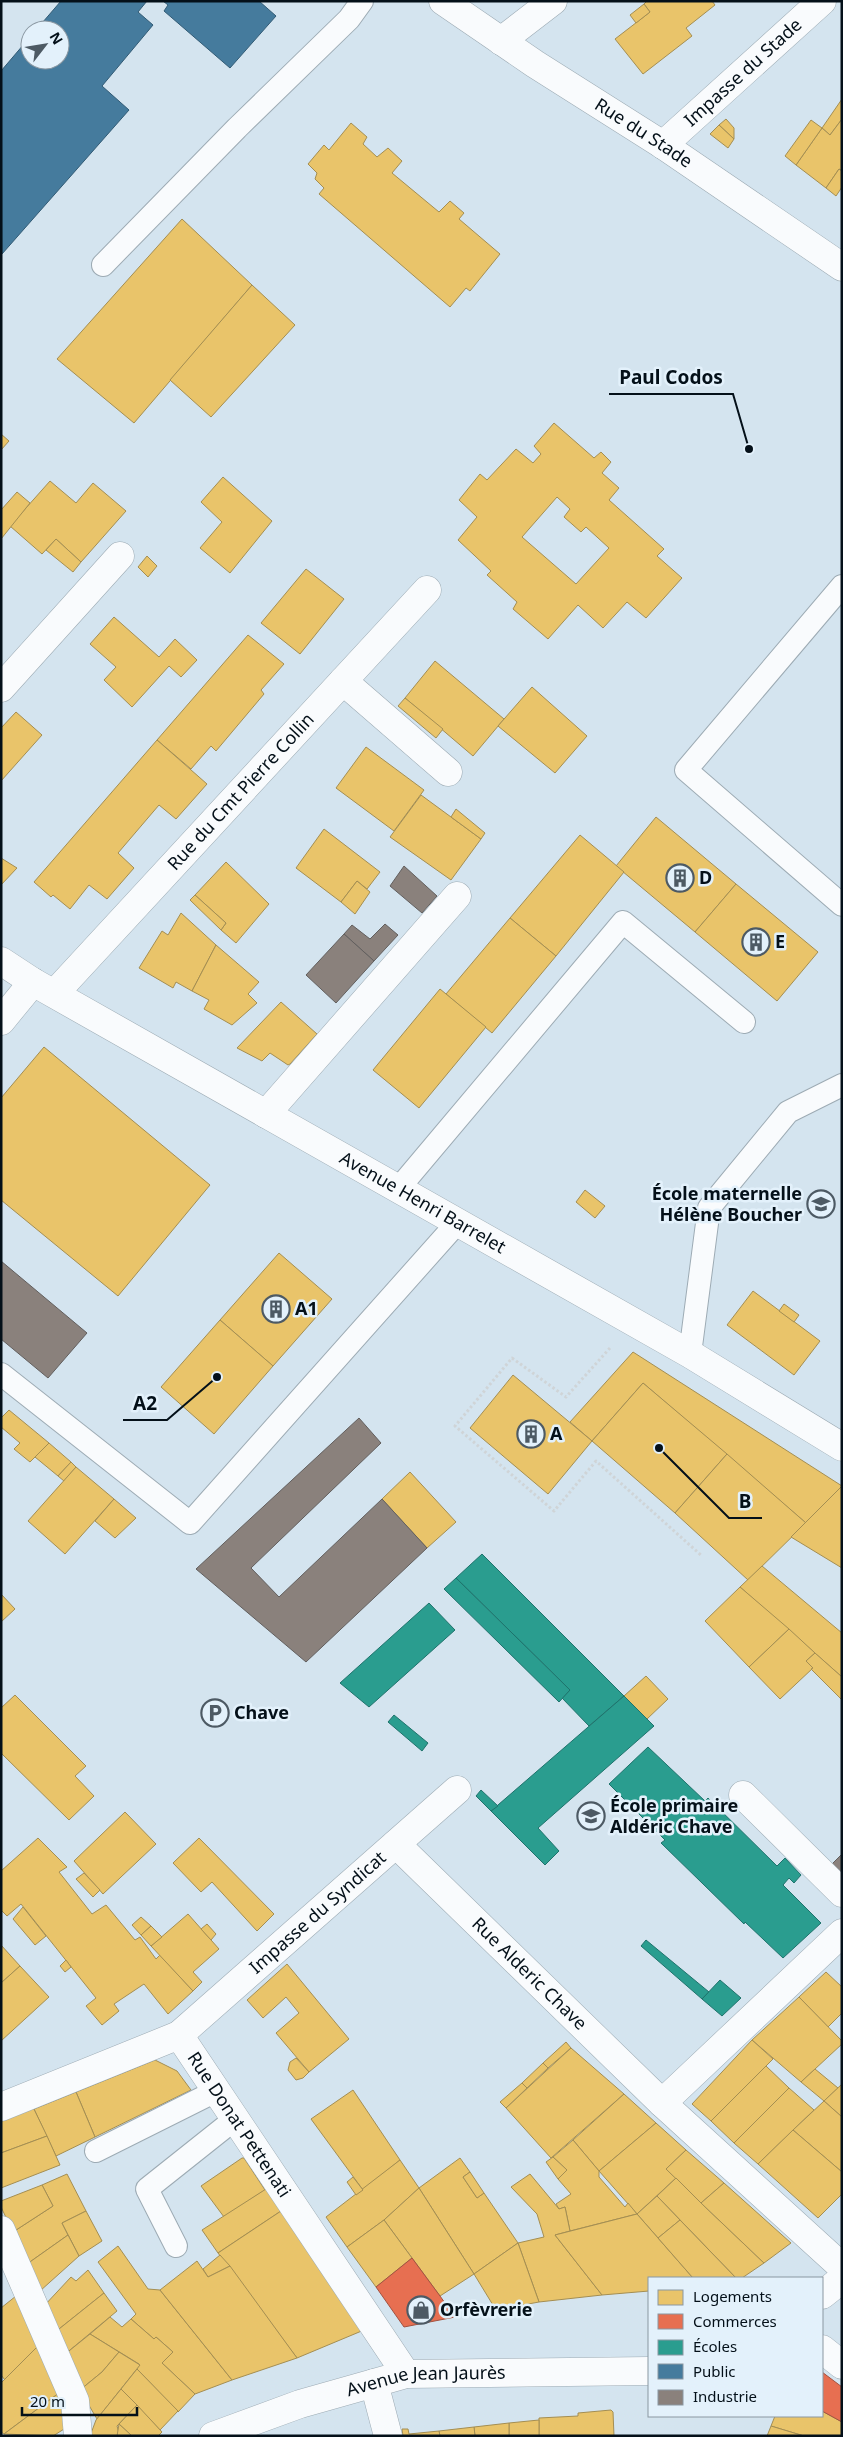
<svg xmlns="http://www.w3.org/2000/svg" width="843" height="2437" viewBox="0 0 843 2437" font-family="'Noto Sans',sans-serif">
<rect width="100%" height="100%" fill="#d4e4ef"/>
<g fill="#e9c46a" stroke="#a48e52" fill-rule="evenodd">
<path d="M647 1H712L715 5 686 28 692 36 643 74 615 39 650 12 644 4Z"/>
<path d="M644 4 650 12 636 23 630 15Z"/>
<path d="M842 99V119L830 135 822 128Z"/>
<path d="M726 119 734 128V139L719 125Z"/>
<path d="M842 119V171L839 169 826 188 796 165 822 128 830 135Z"/>
<path d="M811 120 822 128 796 165 785 156Z"/>
<path d="M351 123 367 137 363 144 377 157 388 148 402 161 392 173 439 212 450 201 464 213 459 219 500 254 470 291 466 288 450 307 319 194 324 188 315 179 317 173 308 164 324 145 329 150Z"/>
<path d="M719 125 734 139 728 148 710 134Z"/>
<path d="M839 169 842 171V187L836 196 826 188Z"/>
<path d="M182 219 252 285 134 423 57 359Z"/>
<path d="M252 285 295 325 211 417 170 380Z"/>
<path d="M554 423 594 458 601 452 611 462 602 473 619 488 609 500 664 549 657 556 682 578 646 618 627 602 603 628 578 605 548 639 513 609 517 602 487 575 491 571 458 540 477 517 459 500 480 474 487 480 516 449 533 463 541 454 534 446ZM557 497 570 509 564 517 581 532 586 527 609 548 576 584 522 537Z"/>
<path d="M1 434 9 441 1 450Z"/>
<path d="M223 477 272 521 230 573 200 548 222 522 201 502Z"/>
<path d="M50 481 76 503 93 483 126 511 81 562 56 539 42 554 10 526Z"/>
<path d="M17 492 30 503 1 539V510Z"/>
<path d="M56 539 81 562 73 572 46 550Z"/>
<path d="M147 556 157 566 148 577 138 567Z"/>
<path d="M306 569 344 599 300 654 261 623Z"/>
<path d="M114 617 159 657 175 639 197 660 181 677 169 666 132 707 104 680 116 667 90 644Z"/>
<path d="M248 635 284 664 261 690 264 694 216 751 211 746 191 769 157 740Z"/>
<path d="M435 661 504 719 473 756 405 698Z"/>
<path d="M532 687 587 736 555 773 498 726Z"/>
<path d="M405 698 443 729 436 738 398 706Z"/>
<path d="M16 712 42 735 1 781V728Z"/>
<path d="M157 740 207 784 176 819 159 805 118 853 134 868 107 899 89 885 70 909 53 895 51 897 34 882Z"/>
<path d="M366 747 424 790 394 831 336 788Z"/>
<path d="M421 795 481 839 451 880 390 837Z"/>
<path d="M456 809 485 833 481 839 451 817Z"/>
<path d="M656 817 736 884 695 932 616 866Z"/>
<path d="M324 829 380 872 367 889 357 881 341 902 296 868Z"/>
<path d="M580 835 624 872 556 956 510 918Z"/>
<path d="M1 858 17 868 1 885Z"/>
<path d="M226 862 269 904 236 943 221 930 226 923 195 895Z"/>
<path d="M357 881 370 892 355 914 341 902Z"/>
<path d="M736 884 818 952 777 1001 695 932Z"/>
<path d="M195 895 226 923 221 930 190 900Z"/>
<path d="M181 913 216 945 192 991 176 982 173 988 139 968 162 931 168 935Z"/>
<path d="M510 918 556 956 492 1033 446 994Z"/>
<path d="M216 945 259 982 248 994 257 1003 232 1025 204 1009 209 1000 192 991Z"/>
<path d="M440 989 486 1027 419 1108 373 1070Z"/>
<path d="M281 1002 317 1034 290 1064 288 1065 270 1053 262 1061 237 1048Z"/>
<path d="M44 1047 210 1185 118 1296 1 1200V1098Z"/>
<path d="M585 1190 605 1206 595 1218 576 1202Z"/>
<path d="M279 1253 332 1299 273 1366 220 1320Z"/>
<path d="M753 1291 820 1341 794 1375 727 1325Z"/>
<path d="M784 1304 799 1315 794 1322 779 1311Z"/>
<path d="M220 1320 273 1366 214 1434 161 1387Z"/>
<path d="M633 1352 842 1486 806 1523 643 1383 592 1441 570 1422Z"/>
<path d="M513 1375 592 1441 548 1494 470 1428Z"/>
<path d="M643 1383 727 1454 675 1513 592 1441Z"/>
<path d="M9 1410 49 1443 30 1462 14 1449 20 1443 1 1427V1418Z"/>
<path d="M49 1443 71 1462 58 1476 35 1457Z"/>
<path d="M727 1454 806 1523 748 1580 675 1513Z"/>
<path d="M71 1462 76 1467 64 1481 58 1476Z"/>
<path d="M76 1467 114 1499 65 1554 28 1521Z"/>
<path d="M410 1472 456 1522 427 1548 382 1499Z"/>
<path d="M842 1486V1568L791 1537Z"/>
<path d="M114 1499 136 1518 115 1538 95 1521Z"/>
<path d="M762 1566 842 1633V1677L740 1587Z"/>
<path d="M740 1587 789 1629 749 1667 705 1621Z"/>
<path d="M1 1594 15 1609 1 1622Z"/>
<path d="M789 1629 815 1653 806 1661 813 1668 780 1699 749 1667Z"/>
<path d="M815 1653 842 1677V1700L811 1669 813 1668 806 1661Z"/>
<path d="M646 1676 668 1699 647 1719 624 1696Z"/>
<path d="M15 1695 86 1766 75 1776 94 1796 69 1820 1 1753V1708Z"/>
<path d="M125 1812 156 1844 103 1894 74 1861Z"/>
<path d="M38 1838 67 1867 59 1872 92 1914 106 1905 135 1940 140 1937 156 1959 160 1955 193 1991 168 2014 144 1984 114 2004 119 2011 102 2025 86 2006 96 1998 21 1904 7 1916 1 1910V1871Z"/>
<path d="M199 1838 274 1914 257 1931 212 1882 201 1892 173 1863Z"/>
<path d="M84 1873 100 1890 93 1897 76 1879Z"/>
<path d="M23 1907 46 1936 35 1945 13 1919Z"/>
<path d="M188 1914 219 1949 193 1972 202 1982 193 1991 151 1946Z"/>
<path d="M141 1917 151 1926 141 1935 132 1925Z"/>
<path d="M207 1924 216 1934 211 1940 201 1929Z"/>
<path d="M151 1926 162 1937 151 1946 141 1935Z"/>
<path d="M1 1945 20 1966 1 1983Z"/>
<path d="M66 1960 71 1967 65 1972 60 1966Z"/>
<path d="M287 1964 349 2039 309 2072 276 2033 299 2013 286 1997 263 2018 247 2000Z"/>
<path d="M20 1966 49 1997 1 2041V1983Z"/>
<path d="M826 1972 842 1987V2013L828 2027 799 1997Z"/>
<path d="M799 1997 842 2041V2044L801 2082 752 2040Z"/>
<path d="M752 2040 773 2059 711 2121 692 2104Z"/>
<path d="M566 2042 571 2048 548 2068 543 2063Z"/>
<path d="M571 2048 624 2094 551 2158 506 2108Z"/>
<path d="M296 2058 309 2072 303 2078 296 2080 288 2070 290 2062Z"/>
<path d="M155 2060 177 2071 191 2090 95 2137 76 2092Z"/>
<path d="M543 2063 548 2068 527 2088 522 2083Z"/>
<path d="M766 2066 789 2088 734 2143 711 2121Z"/>
<path d="M815 2069 838 2088 824 2101 801 2082Z"/>
<path d="M522 2083 527 2088 506 2108 500 2102Z"/>
<path d="M842 2084V2117L824 2101Z"/>
<path d="M789 2088 814 2110 758 2164 734 2143Z"/>
<path d="M353 2090 400 2160 363 2190 311 2119Z"/>
<path d="M76 2092 95 2137 56 2156 34 2109Z"/>
<path d="M624 2094 656 2123 599 2171 573 2140Z"/>
<path d="M824 2101 842 2117V2172L793 2130Z"/>
<path d="M31 2103 47 2136 1 2153V2113Z"/>
<path d="M656 2123 686 2150 666 2169 676 2178 637 2214 599 2171Z"/>
<path d="M793 2130 842 2172V2194L818 2218 758 2164Z"/>
<path d="M47 2136 60 2165 1 2188V2153Z"/>
<path d="M573 2140 599 2171V2177L625 2207 628 2203 637 2214 570 2231 565 2207 559 2209 556 2204 571 2194 558 2179 567 2170 553 2157Z"/>
<path d="M686 2150 724 2183 701 2203 666 2169Z"/>
<path d="M553 2157 567 2170 558 2179 546 2162Z"/>
<path d="M242 2158H244L265 2190 224 2217 201 2186Z"/>
<path d="M460 2158 470 2172 463 2177 477 2198 484 2193 518 2243 474 2274 419 2188Z"/>
<path d="M400 2160 419 2188 384 2220 347 2247 326 2217Z"/>
<path d="M470 2172 484 2193 477 2198 463 2177Z"/>
<path d="M67 2174 86 2211 62 2223 68 2235 27 2264 13 2232 53 2206 42 2185Z"/>
<path d="M530 2174 559 2209 565 2207 570 2231 555 2235 602 2295 539 2302 518 2243 544 2237 537 2214 511 2187Z"/>
<path d="M353 2177 363 2190 356 2195 347 2182Z"/>
<path d="M676 2178 701 2203 764 2263 742 2278H736L657 2196Z"/>
<path d="M724 2183 791 2243 764 2263 701 2203Z"/>
<path d="M42 2185 53 2206 13 2232 1 2207V2201Z"/>
<path d="M419 2188 474 2274 440 2296 384 2220Z"/>
<path d="M266 2189 281 2211 218 2253 202 2230Z"/>
<path d="M657 2196 680 2220 658 2238 637 2214Z"/>
<path d="M86 2211 102 2241 79 2256 62 2223Z"/>
<path d="M281 2211 364 2330 297 2358 218 2253Z"/>
<path d="M637 2214 693 2278H649V2291L602 2295 555 2235Z"/>
<path d="M384 2220 412 2258 376 2287 347 2247Z"/>
<path d="M680 2220 736 2278H693L658 2238Z"/>
<path d="M68 2235 79 2256 40 2291 27 2264Z"/>
<path d="M518 2243 539 2302 496 2310 474 2274Z"/>
<path d="M118 2246 148 2289 160 2290 232 2380 195 2394 162 2363 173 2352 156 2337 154 2339 131 2319 136 2314 98 2262Z"/>
<path d="M220 2255 230 2266 208 2277 203 2269Z"/>
<path d="M197 2261 208 2277 230 2266 297 2358 232 2380 160 2290Z"/>
<path d="M88 2270 104 2293 54 2333 43 2307 71 2277 76 2281Z"/>
<path d="M104 2293 117 2311 64 2355 54 2333Z"/>
<path d="M16 2296 40 2344 5 2380 1 2375V2308Z"/>
<path d="M110 2317 122 2327 131 2319 154 2339 156 2337 173 2352 162 2363 195 2394 178 2412 137 2369 139 2364 90 2334Z"/>
<path d="M90 2334 119 2352 102 2372 80 2390 64 2355Z"/>
<path d="M40 2344 63 2390 4 2434 1 2432V2383Z"/>
<path d="M119 2352 140 2365 97 2419 80 2390 102 2372Z"/>
<path d="M137 2369 178 2411 160 2430 121 2389Z"/>
<path d="M121 2389 137 2405 117 2426 119 2433 117 2436H90L96 2420Z"/>
<path d="M63 2390 72 2424 53 2436 4 2434Z"/>
<path d="M137 2405 162 2432 158 2436H132L119 2424Z"/>
<path d="M611 2410 613 2412 614 2436H539V2418L578 2416V2413Z"/>
<path d="M822 2411 842 2422V2436H804L771 2426 775 2416H822Z"/>
<path d="M539 2420V2436H509V2423Z"/>
<path d="M509 2423V2436H475L474 2427Z"/>
<path d="M119 2424 132 2436H117Z"/>
<path d="M771 2426 804 2436H767Z"/>
<path d="M474 2427 475 2436H440L439 2431Z"/>
<path d="M402 2429H408L409 2434 439 2431 440 2436H403Z"/>
</g>
<g fill="#e76f51" stroke="#a35240">
<path d="M412 2258 440 2296 455 2317 404 2327 376 2287Z"/>
<path d="M822 2372 842 2387V2422L822 2411Z"/>
</g>
<g fill="#2a9d8f" stroke="#1f736c">
<path d="M482 1554 624 1696 589 1726 562 1698 570 1690 456 1578Z"/>
<path d="M456 1578 570 1690 559 1702 444 1589Z"/>
<path d="M429 1603 455 1630 369 1707 340 1683Z"/>
<path d="M624 1696 654 1726 538 1828 559 1851 545 1865 491 1811Z"/>
<path d="M394 1715 428 1743 422 1751 388 1722Z"/>
<path d="M648 1747 705 1801 708 1798 777 1866 785 1858 801 1875 794 1883 789 1878 783 1885 821 1923 783 1958 745 1922 744 1924 661 1843 665 1840 609 1784Z"/>
<path d="M481 1790 498 1806 491 1811 476 1796Z"/>
<path d="M646 1940 709 1992 702 1999 641 1946Z"/>
<path d="M720 1980 741 1998 722 2016 702 1999Z"/>
</g>
<g fill="#457b9d" stroke="#325b75">
<path d="M61 1H147L138 12 153 25 102 86 129 110 2 254 1 71 30 37V60H60V30H36Z"/>
<path d="M163 1H259L276 16 230 68 164 11 168 5Z"/>
</g>
<g fill="#8a817c" stroke="#625f5e">
<path d="M404 866 437 896 422 913 390 886Z"/>
<path d="M385 924 398 935 374 961 344 934 352 925 370 939Z"/>
<path d="M344 934 374 961 336 1003 306 975Z"/>
<path d="M1 1261 87 1333 48 1378 1 1339Z"/>
<path d="M359 1418 381 1443 251 1568 279 1597 382 1499 427 1548 306 1662 196 1569Z"/>
<path d="M842 1854V1878L830 1866Z"/>
</g>
<g fill="none" stroke-linecap="round" stroke-linejoin="round">
<g stroke="#9dabb4" stroke-width="24">
<g id="service">
<path d="M103 265 237 128 349 19 362 1"/>
<path d="M842 586 686 770 842 905"/>
<path d="M399 1188 623 922 744 1022"/>
<path d="M690 1354 709 1208 788 1112 842 1085"/>
<path d="M1 1374 190 1523 458 1222"/>
<path d="M96 2151 216 2091"/>
<path d="M176 2246 147 2189 235 2119"/>
</g>
</g>
<g stroke="#9dabb4" stroke-width="29">
<g id="minor">
<path id="s1" d="M443 1 535 64 663 145 842 267"/>
<path d="M501 41 553 1"/>
<path id="s2" d="M663 145 822 1"/>
<path d="M343 681 448 772"/>
<path d="M1 688 120 556"/>
<path id="s3" d="M1 961 33 982 690 1354 842 1447"/>
<path id="s4" d="M55 993 427 590"/>
<path d="M1 1021 33 982"/>
<path d="M266 1114 457 896"/>
<path d="M743 1795 842 1893"/>
<path id="s5" d="M396 1844 662 2103 842 2267"/>
<path id="s6" d="M179 2035 457 1790"/>
<path d="M662 2103 842 1933"/>
<path id="s7" d="M1 2107 179 2035 406 2374"/>
<path d="M1 2230 75 2401 78 2436"/>
<path d="M822 2349 842 2365"/>
<path d="M374 2383 388 2436"/>
</g>
</g>
<g stroke="#9dabb4" stroke-width="29">
<g id="tertiary">
<path d="M822 2295 842 2279"/>
<path id="s8" d="M213 2436 300 2404 406 2374 649 2371"/>
</g>
</g>
<path stroke="#cfd4d7" stroke-width="3" stroke-dasharray="2.5 2.5" stroke-linecap="butt" d="M610 1348 566 1397 512 1358 455 1426 554 1511 596 1461 702 1556"/>
<use href="#service" stroke="#f9fbfd" stroke-width="22"/>
<use href="#minor" stroke="#f9fbfd" stroke-width="28"/>
<use href="#tertiary" stroke="#f9fbfd" stroke-width="28"/>
</g>
<defs>
<g id="building-ring" transform="scale(1.4375)"><circle r="9.5" fill="#e3f1fb" stroke="#4d5a64" stroke-width="1.5"/><path d="M-4-6H4V6H1V3H-1V6H-4ZM-2.5-4.3h1.7v1.8h-1.7ZM.8-4.3h1.7v1.8H.8ZM-2.5-1h1.7V.8h-1.7ZM.8-1h1.7V.8H.8Z" fill="#4d5a64"/></g>
<g id="school-ring" transform="scale(1.4375)"><circle r="9.5" fill="#e3f1fb" stroke="#4d5a64" stroke-width="1.5"/><path d="M0-5L7-2L0 1L-7-2ZM-4 1L0 2.5L4 1V4Q0 6-4 4Z" fill="#4d5a64"/></g>
<g id="parking-ring" transform="scale(1.4375)"><circle r="9.5" fill="#e3f1fb" stroke="#4d5a64" stroke-width="1.5"/><path d="M-3.5-5.5H1a3.5 3.5 0 0 1 0 7H-1V5.5H-3.5ZM-1-3.4V-.6H.8a1.4 1.4 0 0 0 0-2.8Z" fill="#4d5a64"/></g>
<g id="shop-ring" transform="scale(1.4375)"><circle r="9.5" fill="#e3f1fb" stroke="#4d5a64" stroke-width="1.5"/><path d="M-5-2.5h2.3a2.7 3.5 0 0 1 5.4 0H5L5.5 6h-11ZM-1.5-2.5h3a1.5 2.3 0 0 0-3 0Z" fill="#4d5a64"/></g>
</defs>
<g fill-rule="evenodd">
<use href="#building-ring" x="680" y="878"/>
<use href="#building-ring" x="756" y="942"/>
<use href="#school-ring" x="821" y="1204"/>
<use href="#building-ring" x="276" y="1309"/>
<use href="#building-ring" x="531" y="1434"/>
<use href="#parking-ring" x="215" y="1713"/>
<use href="#school-ring" x="591" y="1816"/>
<use href="#shop-ring" x="421" y="2310"/>
</g>
<g text-anchor="middle" stroke-width="5" stroke-linejoin="round" paint-order="stroke">
<g font-size="18" fill="#041019" stroke="#e3f1fb">
<text dy="6" stroke="none"><textPath href="#s2" startOffset="108">Impasse du Stade</textPath></text>
<text dy="6" stroke="none"><textPath href="#s1" startOffset="240">Rue du Stade</textPath></text>
<text dy="6" stroke="none"><textPath href="#s4" startOffset="274">Rue du Cmt Pierre Collin</textPath></text>
<text dy="6" stroke="none"><textPath href="#s3" startOffset="486">Avenue Henri Barrelet</textPath></text>
<text dy="6" stroke="none"><textPath href="#s6" startOffset="185">Impasse du Syndicat</textPath></text>
<text dy="6" stroke="none"><textPath href="#s5" startOffset="186">Rue Alderic Chave</textPath></text>
<text dy="6" stroke="none"><textPath href="#s7" startOffset="300">Rue Donat Pettenati</textPath></text>
<text dy="6" stroke="none"><textPath href="#s8" startOffset="222">Avenue Jean Jaurès</textPath></text>
</g>
<g font-size="18" font-weight="bold" fill="#041019" stroke="#e3f1fb" text-anchor="start">
<text x="699" y="884">D</text>
<text x="775" y="948">E</text>
<text x="802" y="1200" text-anchor="end">École maternelle<tspan x="802" dy="21">Hélène Boucher</tspan></text>
<text x="295" y="1315">A1</text>
<text x="550" y="1440">A</text>
<text x="234" y="1719">Chave</text>
<text x="610" y="1812">École primaire<tspan x="610" dy="21">Aldéric Chave</tspan></text>
<text x="440" y="2316">Orfèvrerie</text>
</g>
</g>
<path fill="none" stroke="#041019" stroke-width="2" d="M749 449L733 394H609M217 1377L167 1420H123M659 1448L729 1518H762"/>
<g fill="#041019" stroke="#e3f1fb" stroke-width="2">
<circle cx="749" cy="449" r="5"/>
<circle cx="217" cy="1377" r="5"/>
<circle cx="659" cy="1448" r="5"/>
</g>
<g font-size="19" text-anchor="middle" font-weight="bold" fill="#041019" stroke="#e3f1fb" stroke-width="5" stroke-linejoin="round" paint-order="stroke">
<text x="671" y="384">Paul Codos</text>
<text x="145" y="1410">A2</text>
<text x="745" y="1508">B</text>
</g>
<rect width="843" height="2437" fill="none" stroke="#041019" stroke-width="5"/>
<rect x="648" y="2277" width="175" height="140" fill="#e3f1fb" stroke="#8a97a1"/>
<rect x="658" y="2290" width="25" height="15" fill="#e9c46a" stroke="#8a97a1"/>
<text x="693" y="2302" font-size="15" fill="#041019">Logements</text>
<rect x="658" y="2314" width="25" height="15" fill="#e76f51" stroke="#8a97a1"/>
<text x="693" y="2327" font-size="15" fill="#041019">Commerces</text>
<rect x="658" y="2340" width="25" height="15" fill="#2a9d8f" stroke="#8a97a1"/>
<text x="693" y="2352" font-size="15" fill="#041019">Écoles</text>
<rect x="658" y="2364" width="25" height="15" fill="#457b9d" stroke="#8a97a1"/>
<text x="693" y="2377" font-size="15" fill="#041019">Public</text>
<rect x="658" y="2390" width="25" height="15" fill="#8a817c" stroke="#8a97a1"/>
<text x="693" y="2402" font-size="15" fill="#041019">Industrie</text>
<g transform="translate(45 45) rotate(59)"><circle r="24" fill="#e3f1fb" stroke="#8a97a1"/>
<path d="M0-4L9 19L0 12L-9 19Z" fill="#4d5a64"/>
<text y="-8" font-size="14" font-weight="bold" text-anchor="middle" fill="#041019">N</text>
</g>
<path d="M22 2407v8h115v-8" fill="none" stroke="#041019" stroke-width="2.5"/>
<text x="30" y="2407" font-size="15" fill="#041019" stroke="#e3f1fb" stroke-width="4" paint-order="stroke">20 m</text>
</svg>
